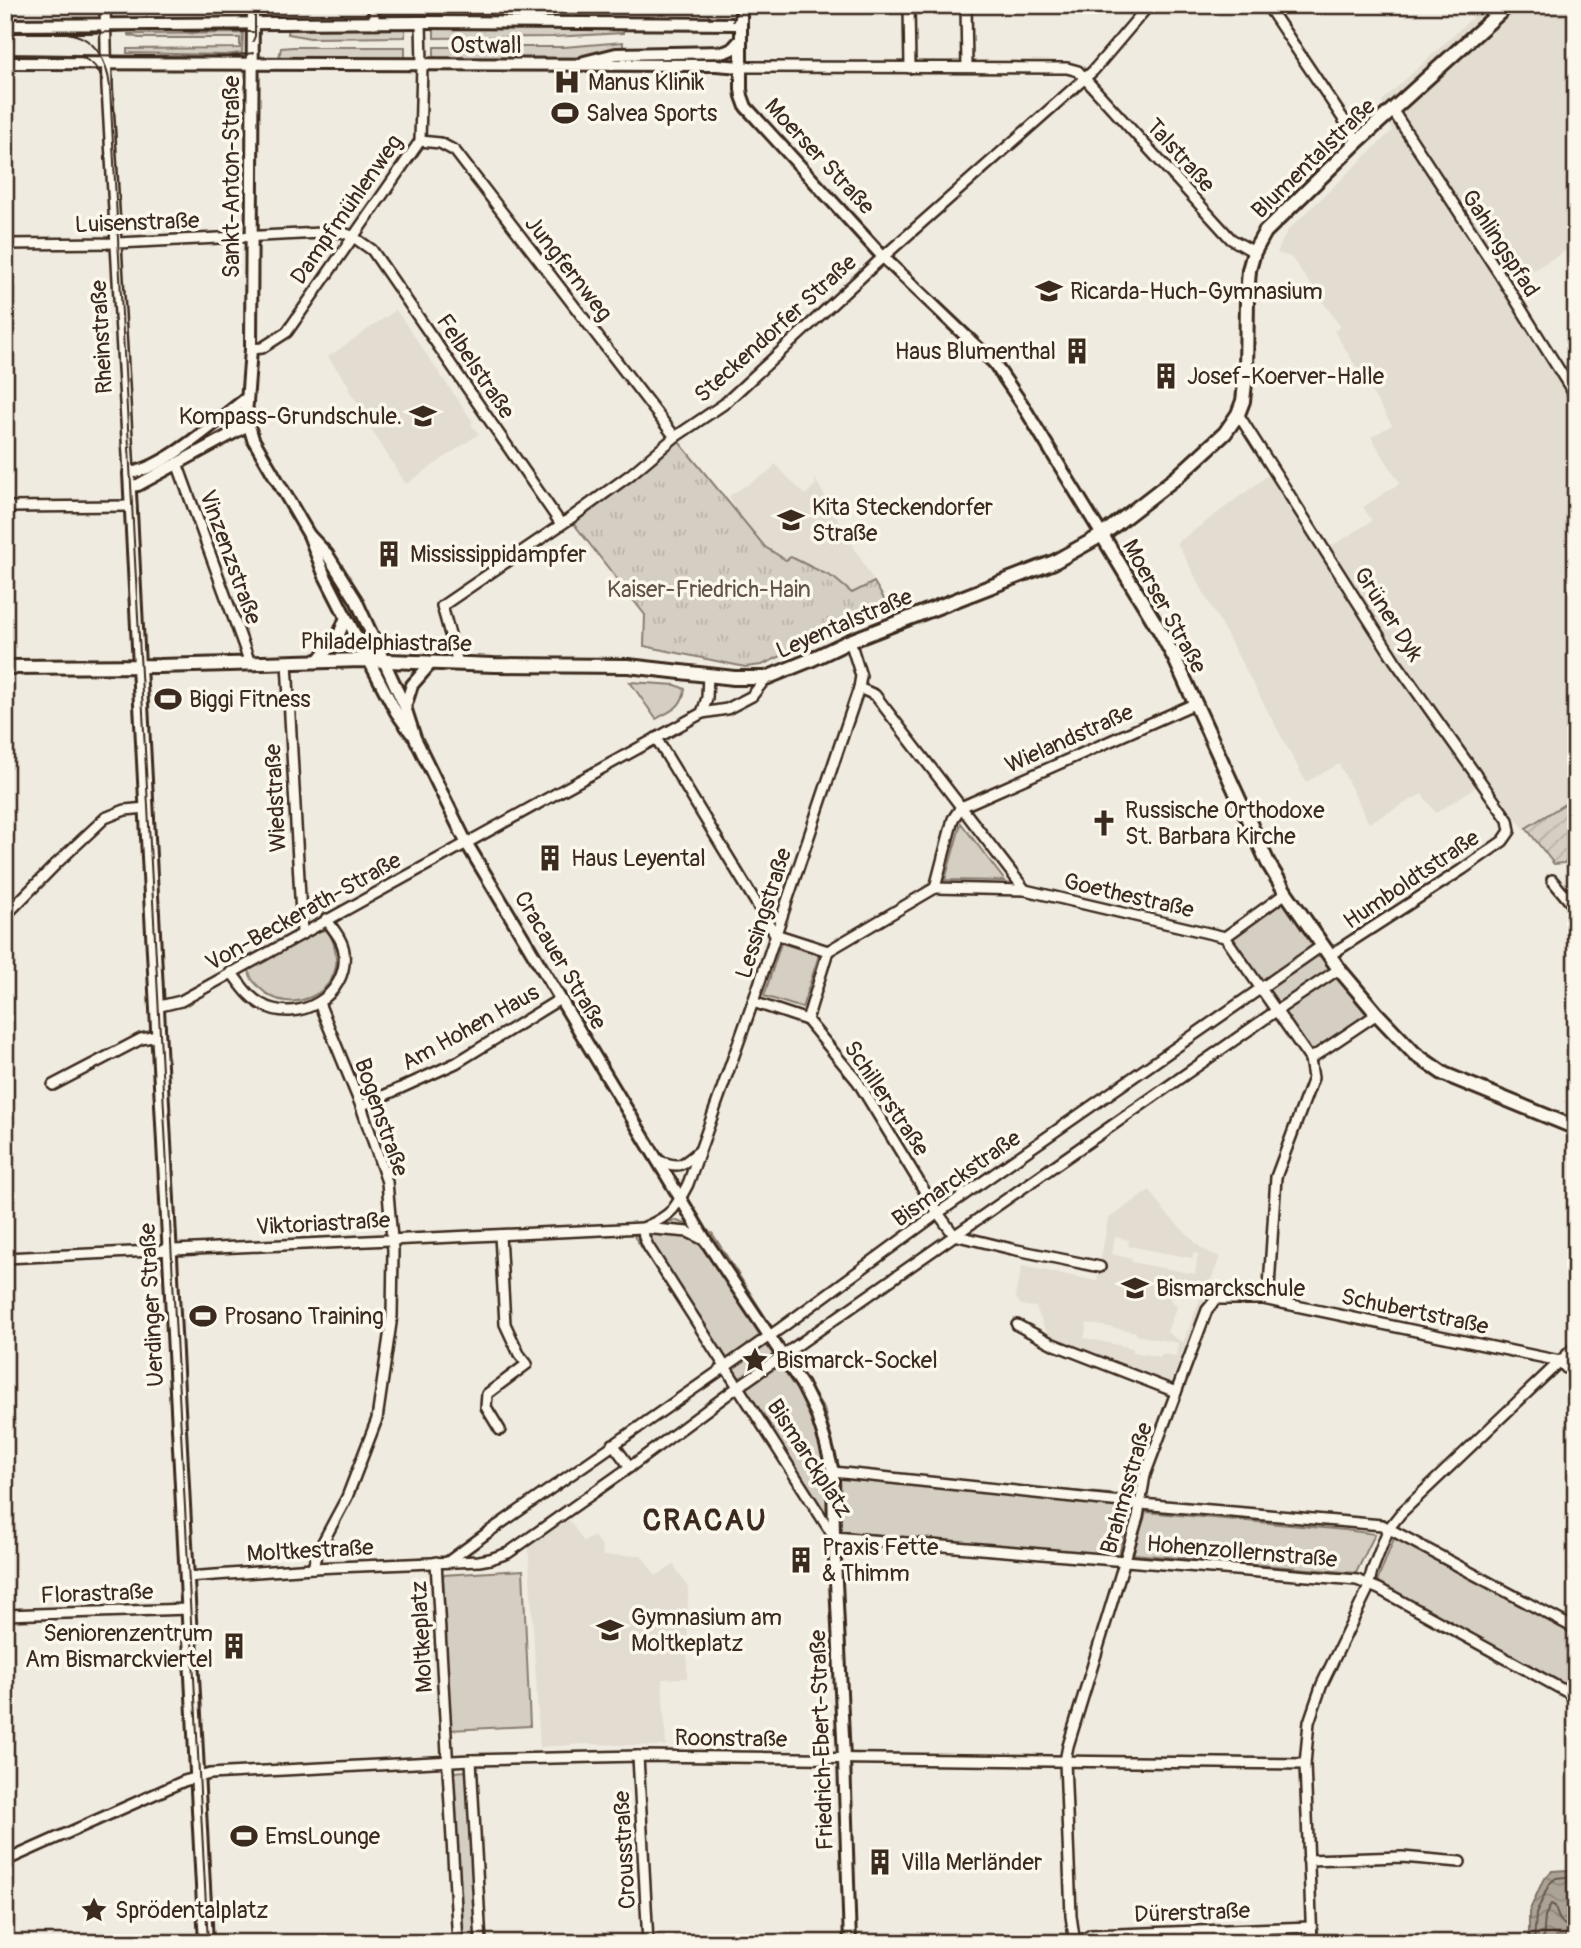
<svg xmlns="http://www.w3.org/2000/svg" width="1581" height="1948" viewBox="0 0 1581 1948" font-family="Pangolin,sans-serif">
<defs>
<pattern id="park-tufts" width="24" height="20" patternUnits="userSpaceOnUse" patternTransform="scale(1.75)"><rect width="24" height="20" fill="#d5cec3"/><path d="M3 7l-1-3M5 7V3M7 7l1-3M15 17l-1-3M17 17v-4M19 17l1-3" fill="none" stroke="#b8b1a7"/></pattern>
<pattern id="garden-furrows" width="10" height="10" patternUnits="userSpaceOnUse" patternTransform="scale(1.75)"><rect width="10" height="10" fill="#d5cec3"/><path d="M-1 1l2-2M0 10L10 0M9 11l2-2" fill="none" stroke="#b8b1a7"/></pattern>
<pattern id="water-waves" width="16" height="10" patternUnits="userSpaceOnUse" patternTransform="scale(1.75)"><rect width="16" height="10" fill="#aca397"/><path d="M0 5q4-4 8 0t8 0" fill="none" stroke="#8d857b"/></pattern>
</defs>
<rect width="100%" height="100%" fill="#f0ebe0"/>
<filter id="ink" filterUnits="userSpaceOnUse"><feTurbulence type="fractalNoise" baseFrequency=".0143" numOctaves="2"/><feDisplacementMap in="SourceGraphic" scale="14" xChannelSelector="R" yChannelSelector="G"/><feConvolveMatrix kernelMatrix="1 2 1 2 8 2 1 2 1" color-interpolation-filters="sRGB"/></filter>
<g filter="url(#ink)">
<g fill="#e2dcd1" fill-rule="evenodd">
<path d="M1486 5H1576V245L1501 289 1576 408V797L1524 829 1488 779 1436 813 1422 794 1369 823 1339 764 1306 782 1177 543 1270 474 1319 554 1372 521 1363 507 1400 483 1371 437 1392 425 1334 331 1341 327 1291 257 1277 253 1287 231 1392 131 1382 101Z"/>
<path d="M396 310 473 422 471 424 479 434 406 484 359 410 361 408 348 389 350 387 328 357Z"/>
<path d="M775 464 805 495 816 484 814 477 874 582 852 593 792 557 787 559 767 550 735 509 729 496 770 471Z"/>
<path d="M1150 1190 1165 1212 1202 1249 1220 1257 1170 1385 1051 1336 1044 1327 1036 1307 1025 1306 1020 1304 1015 1296 1022 1266 1097 1281 1108 1219ZM1115 1237 1129 1240 1128 1246 1192 1258 1194 1253 1198 1254 1195 1274 1131 1262 1132 1259 1112 1254ZM1180 1278 1205 1287 1183 1343 1167 1332 1177 1305 1170 1300ZM1087 1323 1136 1332V1335L1178 1343 1176 1356 1161 1354 1160 1357 1133 1352V1348L1084 1338Z"/>
<path d="M569 1520 584 1542 594 1536 602 1547 603 1556 641 1555 656 1576 674 1565 688 1588 687 1678 662 1679 666 1746 586 1744 540 1747 528 1545Z"/>
</g>
<g fill="#d5cec3" stroke="#887c70" stroke-width="2">
<path d="M623 27V33L553 37 434 38V28Z"/>
<path d="M289 28H405V37L310 38 288 34Z"/>
<path d="M243 33 242 53 224 55 127 53V49L240 48V38H139L128 35V34Z"/>
<path d="M623 42V50L579 58 434 59V47H564Z"/>
<path d="M293 47H405V59L279 58 281 48Z"/>
<path d="M630 682 676 685 685 689C682 708 672 710 656 719Z"/>
<path d="M961 823 1005 881 945 880Z"/>
<path d="M1285 899 1328 963 1370 1012 1312 1053 1231 939Z"/>
<path d="M326 930C332 936 333 941 335 949 346 992 289 1019 260 988 254 982 250 979 249 970L319 931Z"/>
<path d="M781 943 819 955 802 1008 764 996Z"/>
<path d="M674 1220 712 1233 824 1409 840 1471 1132 1496 1119 1556 847 1532 827 1535 741 1399 634 1236Z"/>
<path d="M1146 1512 1345 1530 1375 1534 1356 1573 1133 1554Z"/>
<path d="M1395 1536 1576 1635V1692L1377 1582Z"/>
<path d="M523 1570 530 1726 450 1730 443 1575Z"/>
<path d="M467 1771 476 1943H462L453 1772Z"/>
</g>
<path fill="url(#park-tufts)" stroke="#887c70" stroke-width="2" d="M675 437 765 547 786 560 791 557 834 578 852 593 874 582 887 604 860 619 762 665 745 667 644 646 645 615 567 515Z"/>
<path fill="url(#garden-furrows)" stroke="#887c70" stroke-width="2" d="M1576 797V852L1564 863 1554 864 1526 828Z"/>
<path fill="url(#water-waves)" stroke="#7f7367" stroke-width="2" d="M1567 1870 1576 1873V1895L1571 1905 1576 1943H1527L1529 1932V1912L1543 1880 1552 1871Z"/>
<g fill="none" stroke-linecap="round" stroke-linejoin="round">
<g stroke="#685a4e" stroke-width="2">
<path d="M1534 1943 1536 1914 1549 1884 1556 1878 1566 1877 1576 1879"/>
<path d="M1543 1943 1545 1916 1551 1904 1555 1906C1558 1919 1561 1927 1576 1928"/>
</g>
<g stroke="#3b2a1e" stroke-width="14">
<g id="minor">
<path d="M105 5 107 87 129 473"/>
<path d="M909 5 910 68"/>
<path d="M966 5 967 67"/>
<path d="M1267 5 1358 141"/>
<path d="M374 23V5"/>
<path d="M538 23V5"/>
<path d="M741 67 1067 68 1078 71 1231 239 1254 252"/>
<path d="M1393 111 1500 275 1576 397"/>
<path d="M420 141 440 143 455 151 675 437"/>
<path d="M5 244 118 243 341 232 352 236 372 250 561 524"/>
<path d="M251 349 262 348 287 332 420 141 422 65 421 22"/>
<path d="M1238 414 1395 661 1508 820 1510 831 1503 841 1463 869 1330 955"/>
<path d="M177 463 250 663"/>
<path d="M5 507 131 506"/>
<path d="M287 662 302 933"/>
<path d="M458 663 442 606 568 520 630 475 675 437 724 404 883 257 1093 71 1149 5"/>
<path d="M859 688 875 695 1025 890"/>
<path d="M702 713 707 698 708 674"/>
<path d="M656 738 775 934 828 951 807 1020 753 1002"/>
<path d="M1552 880 1576 909"/>
<path d="M935 888 953 819 961 807 1194 704"/>
<path d="M935 888 1025 890 1225 937"/>
<path d="M5 916 56 864 105 818 125 810 146 808"/>
<path d="M1225 937 1286 893"/>
<path d="M828 951 935 888"/>
<path d="M231 972C240 983 248 997 261 1004 298 1025 349 996 344 952 343 940 333 929 326 919"/>
<path d="M156 1007 181 1001 702 713 727 709 752 696 766 678"/>
<path d="M807 1020 858 1082 938 1213 954 1235 1012 1249 1100 1267"/>
<path d="M1310 1059 1377 1014"/>
<path d="M53 1085 141 1039 158 1036"/>
<path d="M361 1106 456 1063 560 999"/>
<path d="M657 1160C679 1169 682 1166 699 1151"/>
<path d="M645 1227C672 1215 675 1209 688 1184L753 1002 859 688 861 676 850 641"/>
<path d="M643 1228 644 1237 648 1246 834 1537 1357 1580 1379 1589 1576 1697"/>
<path d="M500 1235 505 1324 519 1354 527 1364 487 1394 486 1407 500 1430"/>
<path d="M5 1258 643 1228 688 1232 706 1241"/>
<path d="M1263 1299 1560 1361"/>
<path d="M1017 1325 1053 1344 1176 1392"/>
<path d="M1560 1361 1566 1368 1576 1373"/>
<path d="M613 1444 630 1467"/>
<path d="M833 1472 1141 1504 1382 1525 1576 1629"/>
<path d="M449 1561 487 1533 781 1328 938 1213 1323 945"/>
<path d="M436 1562 458 1943"/>
<path d="M313 1568 316 1555 347 1497 377 1419 392 1316 393 1250 387 1182 361 1106 319 1003"/>
<path d="M187 1577 313 1568 479 1561 490 1559 508 1553 630 1467 739 1386 1276 1011 1339 969"/>
<path d="M5 1615 189 1609"/>
<path d="M638 1756 648 1943"/>
<path d="M471 1760 481 1943"/>
<path d="M1308 1860 1402 1857 1460 1862"/>
<path d="M5 1861 184 1781 210 1774 471 1760 638 1756 1305 1764"/>
<path d="M1047 1943 1057 1941 1064 1943"/>
<path d="M1075 1943 1071 1916 1065 1761 1068 1746 1138 1517 1145 1475 1207 1310 1216 1299H1263L1269 1287 1276 1177 1313 1078 1310 1059 1225 937"/>
<path d="M1077 1943 1091 1935 1311 1927"/>
<path d="M1312 1943 1305 1764 1309 1722 1322 1684 1367 1591 1372 1571 1384 1540 1389 1528 1401 1513 1576 1346"/>
</g>
</g>
<g stroke="#3b2a1e" stroke-width="16">
<g id="tertiary">
<path d="M253 5 251 349 246 416 253 439 309 535 324 574 346 617 396 712 411 733"/>
<path d="M741 5V89L742 96 746 107 883 257 994 363 1022 404 1102 535"/>
<path d="M5 25 421 22 741 24"/>
<path d="M584 62 616 54 725 52 732 49 741 39"/>
<path d="M5 63 716 65 741 67"/>
<path d="M130 486 138 485 248 425"/>
<path d="M309 535 327 554 356 600 405 707 415 738 467 844 706 1241 802 1385 816 1413 825 1441 833 1472 834 1537 844 1759 850 1943"/>
<path d="M318 661 338 637 346 617"/>
<path d="M139 666 129 473C165 469 218 419 247 398"/>
<path d="M405 707 412 685 432 662"/>
</g>
</g>
<g stroke="#3b2a1e" stroke-width="18">
<g id="secondary">
<path d="M1102 535 1160 631 1175 659 1268 863 1286 893 1339 969 1377 1014 1415 1054 1444 1074 1576 1128"/>
<path d="M139 666 206 1943"/>
<path d="M5 667 159 666 362 660 494 665 628 666 734 678H766L808 661 850 641 1054 562 1102 535 1178 476 1225 433 1238 414 1243 401 1246 375 1247 297 1249 270 1254 252 1265 232 1358 141 1508 5"/>
</g>
</g>
<use href="#minor" stroke="#fbf7ec" stroke-width="9"/>
<use href="#tertiary" stroke="#fbf7ec" stroke-width="10"/>
<use href="#secondary" stroke="#fbf7ec" stroke-width="12"/>
<g stroke="#3b2a1e" stroke-width="2">
<path d="M733 21 739 5"/>
<path d="M5 33H89L136 31 253 32"/>
<path d="M67 33C95 37 107 60 110 87L208 1943"/>
<path d="M253 41 255 36V5"/>
<path d="M5 54 225 57 253 53"/>
<path d="M72 55C88 58 98 65 102 80"/>
</g>
</g>
</g>
<defs>
<g id="hospital-bare" transform="scale(2.1)"><path d="M-5-5h3v3.5h4V-5h3V5h-3V1.5h-4V5h-3Z" fill="#3b2a1e" stroke="#fbf7ec" stroke-width="2.5" paint-order="stroke"/></g>
<g id="stadium-bare" transform="scale(2.1)"><path d="M0-5a6.5 5 0 1 0 0 10a6.5 5 0 1 0 0-10ZM-3.5-1.8h7v3.6h-7Z" fill="#3b2a1e" stroke="#fbf7ec" stroke-width="2.5" paint-order="stroke"/></g>
<g id="school-bare" transform="scale(2.1)"><path d="M0-5L7-2L0 1L-7-2ZM-4 1L0 2.5L4 1V4Q0 6-4 4Z" fill="#3b2a1e" stroke="#fbf7ec" stroke-width="2.5" paint-order="stroke"/></g>
<g id="building-bare" transform="scale(2.1)"><path d="M-4-6H4V6H1V3H-1V6H-4ZM-2.5-4.3h1.7v1.8h-1.7ZM.8-4.3h1.7v1.8H.8ZM-2.5-1h1.7V.8h-1.7ZM.8-1h1.7V.8H.8Z" fill="#3b2a1e" stroke="#fbf7ec" stroke-width="2.5" paint-order="stroke"/></g>
<g id="church-bare" transform="scale(2.1)"><path d="M-1.2-6h2.4v3.5h3.3v2.4h-3.3V6h-2.4V-.1h-3.3v-2.4h3.3Z" fill="#3b2a1e" stroke="#fbf7ec" stroke-width="2.5" paint-order="stroke"/></g>
<g id="sight-bare" transform="scale(2.1)"><path d="M0-6L1.8-2.2L6-1.7L2.9 1.2L3.7 5.4L0 3.3L-3.7 5.4L-2.9 1.2L-6-1.7L-1.8-2.2Z" fill="#3b2a1e" stroke="#fbf7ec" stroke-width="2.5" paint-order="stroke"/></g>
</defs>
<g fill-rule="evenodd">
<use href="#hospital-bare" x="567" y="82"/>
<use href="#stadium-bare" x="565" y="113"/>
<use href="#school-bare" x="1049" y="291"/>
<use href="#building-bare" x="1077" y="351"/>
<use href="#building-bare" x="1166" y="376"/>
<use href="#school-bare" x="423" y="416"/>
<use href="#school-bare" x="791" y="520"/>
<use href="#building-bare" x="389" y="554"/>
<use href="#stadium-bare" x="168" y="699"/>
<use href="#church-bare" x="1104" y="823"/>
<use href="#building-bare" x="550" y="858"/>
<use href="#school-bare" x="1135" y="1288"/>
<use href="#stadium-bare" x="203" y="1316"/>
<use href="#sight-bare" x="755" y="1360"/>
<use href="#building-bare" x="801" y="1560"/>
<use href="#school-bare" x="610" y="1630"/>
<use href="#building-bare" x="234" y="1646"/>
<use href="#stadium-bare" x="244" y="1836"/>
<use href="#building-bare" x="880" y="1862"/>
<use href="#sight-bare" x="94" y="1910"/>
</g>
<g text-anchor="middle" stroke-width="7" stroke-linejoin="round" paint-order="stroke">
<g font-size="23" fill="#3b2a1e" stroke="#fbf7ec">
<text x="486" y="53">Ostwall</text>
<text transform="translate(1181 155) rotate(48)" y="8">Talstraße</text>
<text transform="translate(820 156) rotate(47)" y="8">Moerser Straße</text>
<text transform="translate(1313 158) rotate(-44)" y="8">Blumentalstraße</text>
<text transform="translate(231 177) rotate(-90)" y="8">Sankt-Anton-Straße</text>
<text transform="translate(346 209) rotate(-55)" y="8">Dampfmühlenweg</text>
<text transform="translate(137 222) rotate(-2)" y="8">Luisenstraße</text>
<text transform="translate(1501 243) rotate(57)" y="8">Gahlingspfad</text>
<text transform="translate(569 268) rotate(52)" y="8">Jungfernweg</text>
<text transform="translate(775 328) rotate(-42)" y="8">Steckendorfer Straße</text>
<text transform="translate(101 337) rotate(-93)" y="8">Rheinstraße</text>
<text transform="translate(476 366) rotate(56)" y="8">Felbelstraße</text>
<text transform="translate(231 557) rotate(70)" y="8">Vinzenzstraße</text>
<text transform="translate(1165 606) rotate(61)" y="8">Moerser Straße</text>
<text transform="translate(1389 614) rotate(57)" y="8">Grüner Dyk</text>
<text transform="translate(844 623) rotate(-23)" y="8">Leyentalstraße</text>
<text transform="translate(386 642) rotate(1)" y="8">Philadelphiastraße</text>
<text transform="translate(1069 738) rotate(-24)" y="8">Wielandstraße</text>
<text transform="translate(275 798) rotate(-93)" y="8">Wiedstraße</text>
<text transform="translate(1411 879) rotate(-34)" y="8">Humboldtstraße</text>
<text transform="translate(1129 895) rotate(13)" y="8">Goethestraße</text>
<text transform="translate(303 911) rotate(-29)" y="8">Von-Beckerath-Straße</text>
<text transform="translate(763 913) rotate(-72)" y="8">Lessingstraße</text>
<text transform="translate(561 960) rotate(59)" y="8">Cracauer Straße</text>
<text transform="translate(470 1027) rotate(-29)" y="8">Am Hohen Haus</text>
<text transform="translate(887 1098) rotate(56)" y="8">Schillerstraße</text>
<text transform="translate(382 1117) rotate(71)" y="8">Bogenstraße</text>
<text transform="translate(956 1178) rotate(-35)" y="8">Bismarckstraße</text>
<text transform="translate(323 1223) rotate(-3)" y="8">Viktoriastraße</text>
<text transform="translate(151 1305) rotate(-93)" y="8">Uerdinger Straße</text>
<text transform="translate(1415 1311) rotate(12)" y="8">Schubertstraße</text>
<text transform="translate(810 1458) rotate(57)" y="8">Bismarckplatz</text>
<text transform="translate(1126 1488) rotate(-74)" y="8">Brahmsstraße</text>
<text transform="translate(310 1550) rotate(-3)" y="8">Moltkestraße</text>
<text transform="translate(1242 1551) rotate(5)" y="8">Hohenzollernstraße</text>
<text transform="translate(97 1593) rotate(-2)" y="8">Florastraße</text>
<text transform="translate(421 1637) rotate(-93)" y="8">Moltkeplatz</text>
<text transform="translate(731 1738) rotate(1)" y="8">Roonstraße</text>
<text transform="translate(821 1740) rotate(-92)" y="8">Friedrich-Ebert-Straße</text>
<text transform="translate(624 1850) rotate(-93)" y="8">Crousstraße</text>
<text transform="translate(1192 1912) rotate(-2)" y="8">Dürerstraße</text>
</g>
<g font-size="23" fill="#3b2a1e" stroke="#fbf7ec" text-anchor="start">
<text x="588" y="90">Manus Klinik</text>
<text x="586" y="121">Salvea Sports</text>
<text x="1070" y="299">Ricarda-Huch-Gymnasium</text>
<text x="1056" y="359" text-anchor="end">Haus Blumenthal</text>
<text x="1187" y="384">Josef-Koerver-Halle</text>
<text x="402" y="424" text-anchor="end">Kompass-Grundschule.</text>
<text x="812" y="515">Kita Steckendorfer<tspan x="812" dy="26">Straße</tspan></text>
<text x="410" y="562">Mississippidampfer</text>
<text x="189" y="707">Biggi Fitness</text>
<text x="1125" y="818">Russische Orthodoxe<tspan x="1125" dy="26">St. Barbara Kirche</tspan></text>
<text x="571" y="866">Haus Leyental</text>
<text x="1156" y="1296">Bismarckschule</text>
<text x="224" y="1324">Prosano Training</text>
<text x="776" y="1368">Bismarck-Sockel</text>
<text x="822" y="1555">Praxis Fette<tspan x="822" dy="26">&amp; Thimm</tspan></text>
<text x="631" y="1625">Gymnasium am<tspan x="631" dy="26">Moltkeplatz</tspan></text>
<text x="213" y="1641" text-anchor="end">Seniorenzentrum<tspan x="213" dy="26">Am Bismarckviertel</tspan></text>
<text x="265" y="1844">EmsLounge</text>
<text x="901" y="1870">Villa Merländer</text>
<text x="115" y="1918">Sprödentalplatz</text>
</g>
<g font-size="23" fill="#625347" stroke="#fbf7ec">
<text x="709" y="597">Kaiser-Friedrich-Hain</text>
</g>
<g font-size="30" font-weight="bold" letter-spacing="2" fill="#3b2a1e" stroke="#fbf7ec">
<text x="705" y="1530">CRACAU</text>
</g>
</g>
<rect width="1581" height="1948" fill="none" stroke="#fbf7ec" stroke-width="28"/>
<rect x="14" y="14" width="1553" height="1920" fill="none" stroke="#3b2a1e" stroke-width="2.5" filter="url(#ink)"/>
</svg>
